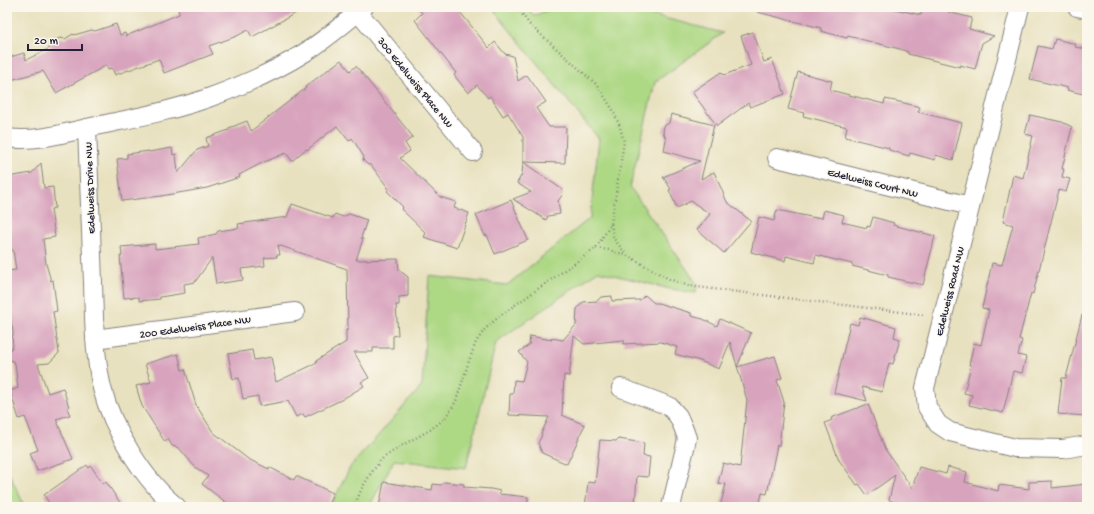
<svg xmlns="http://www.w3.org/2000/svg" width="1094" height="514" viewBox="0 0 1094 514" font-family="'Gochi Hand',sans-serif">
<rect width="100%" height="100%" fill="#fbf7ec"/>
<filter id="ink" filterUnits="userSpaceOnUse"><feTurbulence type="fractalNoise" baseFrequency=".025" numOctaves="2"/><feDisplacementMap in="SourceGraphic" scale="8" xChannelSelector="R" yChannelSelector="G"/><feConvolveMatrix kernelMatrix="1 2 1 2 8 2 1 2 1" color-interpolation-filters="sRGB"/></filter>
<filter id="wash" filterUnits="userSpaceOnUse"><feTurbulence type="fractalNoise" baseFrequency=".012" numOctaves="4" result="noise"/><feDisplacementMap in="SourceGraphic" scale="16" xChannelSelector="R" yChannelSelector="G"/><feGaussianBlur stdDeviation="0.9" result="paint"/><feColorMatrix in="noise" values="0 0 0 0 0 0 0 0 0 0 0 0 0 0 0 0 0 1.4 0 .05"/><feComposite in="paint" operator="in"/></filter>
<g filter="url(#wash)">
<rect width="100%" height="100%" fill="#e8e1bf"/>
<g fill="#add884" stroke="#687d60">
<path d="M491 7H528L533 16 551 9 562 7H621L723 33 655 82 630 187 697 284 696 293 670 289 598 271 496 342 466 468 394 460 369 507H330L351 466 422 386 429 276 507 285 590 218 599 139Z"/>
<path d="M7 469 25 507H7Z"/>
</g>
<g id="blocks">
<g fill="#d8a3bd">
<path d="M177 7H307L252 37 248 30 237 36 209 46 213 54 164 73 159 59 115 75 112 68 108 69 107 65 56 93 43 71 7 81V58L24 53 26 60 50 48 51 42 60 38 65 39 73 34 74 35 92 30 95 31 116 24 120 35 125 33 126 36 179 14V12Z"/>
<path d="M417 7H456L489 48 495 42 505 54 513 56 518 81 527 75 546 102 536 108 549 127H566L565 163 523 162V137L508 113 503 116 490 96 488 98 477 85 468 93 454 75 456 73 415 20 422 13Z"/>
<path d="M757 7H886L921 15 923 7H936L949 10 948 12 972 18 969 29 994 36 982 43 975 69 960 65V67L908 54V52L900 49 848 36 847 38 821 31V28L757 12Z"/>
<path d="M753 32 764 62 772 59 785 94 750 107 748 103 717 126 692 92 721 72 724 75 751 65 741 36Z"/>
<path d="M1055 39 1076 44 1075 47 1087 49V95L1067 90 1068 88 1030 79 1038 46 1052 49Z"/>
<path d="M341 60 350 71 356 66 413 137 405 143 410 151 400 158 440 197 456 202 454 208 469 213 457 248 424 237 426 233 401 209 403 207 387 191 389 189 371 165H368L363 160 364 157 352 138 349 141 337 126 307 150 306 149 292 161 286 153 262 163 239 175 240 177 207 188 161 196 122 201 117 159 127 158V154L149 151V152L172 148 173 155 176 154 178 173 197 150 208 146 206 138 229 130V128L247 121 251 131 306 88 305 87Z"/>
<path d="M798 72 832 81 830 90 884 104 885 99 900 102 920 107 918 112 962 123 953 160 936 155 935 160 910 153 909 156 889 150V148L845 137 847 127 803 116 804 113 788 109Z"/>
<path d="M671 114 714 125 701 179 714 172 727 202 751 221 724 253 697 230 710 214 691 201 677 208 669 190 671 189 663 177 700 161 664 151 666 139 663 132 664 126 669 123Z"/>
<path d="M1030 115 1062 122 1072 127 1062 169H1064L1062 177 1070 179 1066 192 1059 190 1033 294 1031 293 1019 339 1022 340 1018 355 1026 357 1022 373 1013 371 1003 413 969 405 972 395 964 393 971 365H969L974 343 981 345 989 310 982 308 992 263 1002 265 1013 225 1003 222 1013 175 1023 178 1033 136 1025 134Z"/>
<path d="M523 162 563 190 562 193 563 194 558 201 560 214 548 216 546 220 513 199 531 192 517 183 522 174Z"/>
<path d="M41 163 44 188 53 187 55 208 51 209 55 237 43 239 46 264 51 281 53 280 57 311 53 312 59 353 49 363 38 364 48 393 63 388 69 407 67 408 70 415 56 419 73 459 37 471 30 453 38 450 25 417 19 419 10 391 18 388 15 363 7 357V354L13 346 12 336H13V332L8 306 7 305V271L16 270 13 250 7 245V237L11 232 7 212V177L32 173Z"/>
<path d="M511 200 528 240 495 254 487 235 485 236 476 215Z"/>
<path d="M292 204 333 218 335 214 343 217 349 214 367 220 361 238 363 239 356 260 398 259 399 270 408 277V296L399 297V305H396L398 335 393 336V348H373V352H354L369 378 361 382 364 386 341 400 305 417 303 414 296 417 288 401 259 406 258 396 243 399 239 378 233 379 228 354 252 350 254 360 271 357 276 382 317 363 316 361 346 342V330H348L347 269 278 245 280 255H276L277 257 264 258 265 266 241 269 243 280 216 284 212 258 195 282 184 284 185 293 160 297V299L139 301V297L124 298 120 256H122L121 247 155 244V249L199 244 198 238 216 234 218 231 239 228 238 224 287 217Z"/>
<path d="M777 210 816 218V217L822 218 824 210 844 215 842 222 867 228V226L870 227 873 217 894 223 893 225 935 236 923 285 888 277V275L852 266V264L816 255 814 263 786 256 785 261 751 252 759 217 774 221Z"/>
<path d="M645 295 654 303H658L691 313V316L703 319 717 326 720 319 751 333 737 367 775 356 782 378 777 380 784 402 779 446 777 445 767 494 762 493 759 507H720L726 484 718 483 723 463 740 467 747 400 730 342 719 369 700 361 675 354 677 347 661 342 624 344V340L584 344 574 336 569 376 564 375 562 415 585 425 578 438H579L567 464 542 453 538 443 542 435 541 434 549 417 509 415 510 394H513L514 380 522 381 527 362 519 352 529 345 530 336 552 340 551 338 563 340 576 325 577 309 583 302 597 301 601 297 612 296V301L640 300Z"/>
<path d="M1082 315H1087V416L1058 414 1062 378H1066Z"/>
<path d="M860 317 896 327 894 337 900 339 893 364 889 363 882 392 862 387 867 401 834 393 850 323 858 325Z"/>
<path d="M178 354 182 370 185 369 196 405 213 432 248 459 269 469V467L294 480 296 476 333 493 327 507H232L202 484 208 476 195 467 179 448 172 446 168 439 165 442 142 406 136 386 151 382 145 364Z"/>
<path d="M868 404 885 449 912 488 919 467 946 474 948 467 967 472 965 482 998 491 999 485 1029 489V482L1052 481V488L1087 484V507H896L897 503 889 500 895 475 867 495 859 484 857 485 839 460 825 423 832 420 831 418Z"/>
<path d="M618 439 644 443 643 456 650 457 648 477 637 476 635 505 622 504 621 507H585L588 482 595 483 600 440 616 441Z"/>
<path d="M87 465 89 468 91 466 103 484 106 482 123 507H52L44 495Z"/>
<path d="M384 482 432 490 433 484 441 485 444 482 464 484V487L491 489 500 491 499 494 528 497V507H379Z"/>
</g>
</g>
</g>
<g filter="url(#ink)">
<use href="#blocks" fill-opacity="0" stroke="#85827d" stroke-width="1"/>
<g fill="none" stroke-linecap="round" stroke-linejoin="round">
<g stroke="#85827d" stroke-width="20">
<g id="street">
<path d="M1020 7 925 388 927 407 938 424 950 432 1015 448 1063 449 1087 445"/>
<path d="M1077 7 1087 9"/>
<path d="M358 12 473 152"/>
<path d="M7 138C34 142 62 134 87 128"/>
<path d="M777 158 970 206"/>
<path d="M95 339 295 312"/>
<path d="M621 388 669 406 678 416 683 427 687 438 685 448 671 507"/>
<path d="M177 507C144 481 112 428 102 388 94 354 94 317 93 282 91 231 89 179 87 128 127 119 169 112 208 98 241 86 274 72 304 53 325 40 345 23 364 7"/>
</g>
</g>
<g stroke="#85827d" stroke-width="2.5" stroke-dasharray="1 3" stroke-linecap="butt">
<path d="M611 224 614 239 626 254"/>
<path d="M596 248 609 250 626 255 669 279 689 286 925 315"/>
<path d="M354 507 362 488 371 473 383 458 401 446 430 430 443 420 452 408 456 401 469 361 476 342 485 329 501 315 596 248 611 224 624 142 620 127 613 110 597 85 529 24 517 7"/>
</g>
<use href="#street" stroke="#fff" stroke-width="18"/>
</g>
</g>
<g text-anchor="middle" stroke-width="3" stroke-linejoin="round" paint-order="stroke">
<g font-size="11" fill="#22223b" stroke="#fbf7ec">
<text transform="translate(416 82) rotate(51)" y="4">300 Edelweiss Place NW</text>
<text transform="translate(873 182) rotate(14)" y="4">Edelweiss Court NW</text>
<text transform="translate(89 188) rotate(-92)" y="4">Edelweiss Drive NW</text>
<text transform="translate(949 291) rotate(-76)" y="4">Edelweiss Road NW</text>
<text transform="translate(195 326) rotate(-8)" y="4">200 Edelweiss Place NW</text>
</g>
</g>
<rect width="1094" height="514" fill="none" stroke="#fbf7ec" stroke-width="24"/>
<path d="M28 44v6h54v-6" fill="none" stroke="#22223b" stroke-width="2"/>
<text x="34" y="44" font-size="12" fill="#22223b" stroke="#fbf7ec" stroke-width="3" paint-order="stroke">20 m</text>
</svg>
